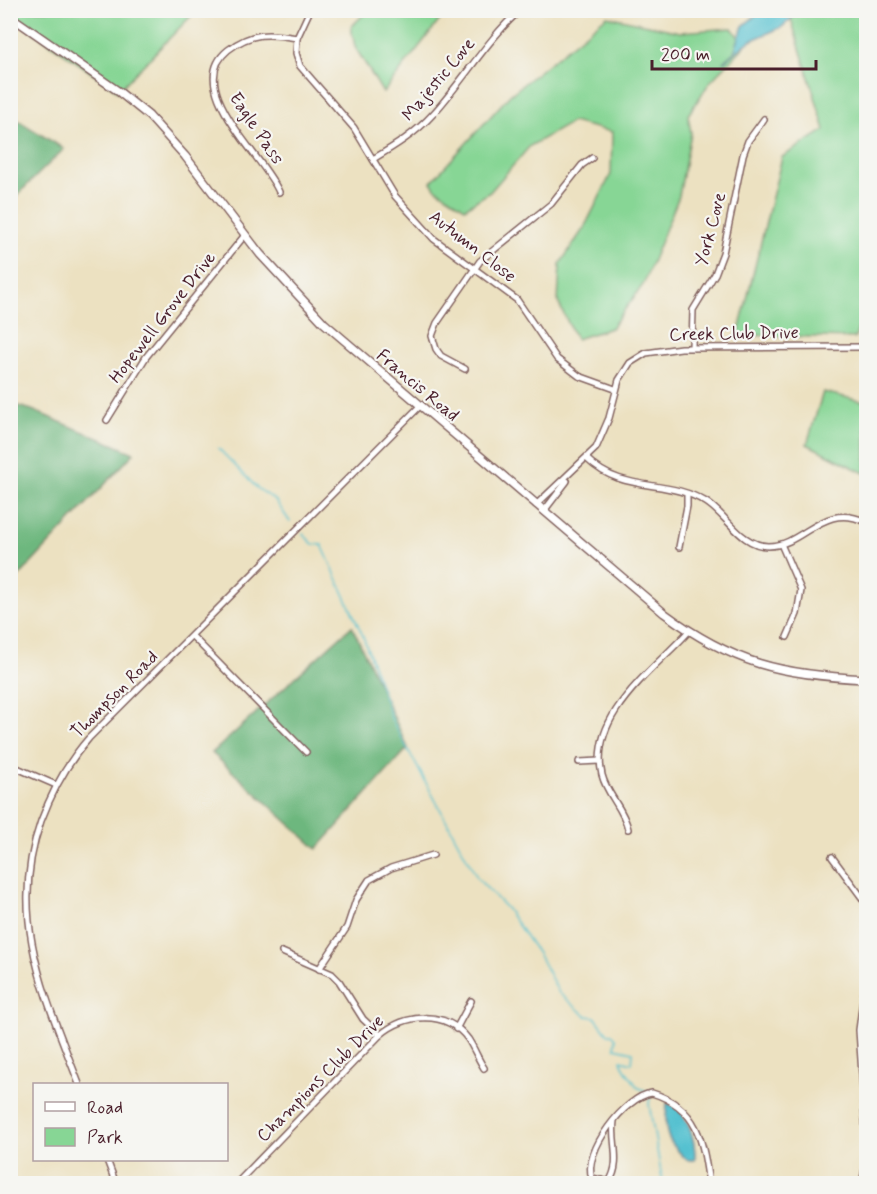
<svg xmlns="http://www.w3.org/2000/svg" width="877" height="1194" viewBox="0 0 877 1194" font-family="Mynerve,sans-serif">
<rect width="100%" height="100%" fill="#f6f6f2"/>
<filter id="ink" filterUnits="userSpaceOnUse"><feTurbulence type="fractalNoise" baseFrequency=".0167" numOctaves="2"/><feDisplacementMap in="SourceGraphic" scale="12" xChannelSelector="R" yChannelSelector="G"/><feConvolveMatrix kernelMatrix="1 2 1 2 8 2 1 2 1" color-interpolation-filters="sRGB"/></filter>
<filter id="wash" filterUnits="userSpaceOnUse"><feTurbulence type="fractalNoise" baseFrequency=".008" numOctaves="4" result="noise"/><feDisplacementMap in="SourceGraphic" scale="24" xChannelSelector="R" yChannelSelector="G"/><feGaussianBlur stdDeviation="1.35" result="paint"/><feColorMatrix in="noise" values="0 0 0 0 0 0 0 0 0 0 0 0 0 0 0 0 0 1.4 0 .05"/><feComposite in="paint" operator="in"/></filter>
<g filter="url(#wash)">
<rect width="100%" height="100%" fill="#ece1c1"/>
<g fill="#87d695" stroke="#687a60" stroke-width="1.5">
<path d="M11 10 196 11 118 91 11 16Z"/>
<path d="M804 10 866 11V307L855 338 738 335 782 157 825 130 791 19Z"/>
<path d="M367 11H447L383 93 355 47 351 27Z"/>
<path d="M607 16 680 32 732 28 745 46 710 82 688 115 691 133 679 196 643 285 611 328 576 339 558 302 560 264 584 228 611 174 612 132 572 122 530 146 490 192 465 208 435 188 431 182 510 95Z"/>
<path d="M823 392 866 402V474L807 444Z"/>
</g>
<g fill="#6db77e" stroke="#5c6b54" stroke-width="1.5">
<path d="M11 116 64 149 11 201H10Z"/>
<path d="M11 404 32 410 134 453 11 585Z"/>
<path d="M352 626 408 748 317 849 212 753Z"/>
</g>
<g fill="#55c1d0" stroke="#50707e" stroke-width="1.5">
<path d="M761 11H799L782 27 750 41 723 62 734 52 743 26Z"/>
<path d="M667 1103C687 1109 696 1141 695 1160H687C664 1138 665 1134 667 1103Z"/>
</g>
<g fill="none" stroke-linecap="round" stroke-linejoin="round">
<g stroke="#55c1d0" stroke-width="1.5">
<path d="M218 448 257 488 275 500 290 522"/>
<path d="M303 534 313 544 322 545 363 636 392 720 478 879 506 908 539 955 559 993 586 1016 595 1017 608 1034H612L616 1038 615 1048 633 1052 632 1063 621 1060C623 1070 633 1078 637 1087L648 1092"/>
<path d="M650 1097 649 1104 663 1184"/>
</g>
</g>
</g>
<g filter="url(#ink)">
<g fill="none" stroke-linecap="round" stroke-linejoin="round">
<g stroke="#836360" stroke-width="8">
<g id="minor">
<path d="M310 10 297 38 296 53 300 66 354 128 395 196 434 239 517 300 557 359 579 376 615 389"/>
<path d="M373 159C395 146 416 133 433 114 463 81 486 41 520 10"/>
<path d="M279 192C264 156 182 87 228 50 251 32 269 33 297 38"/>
<path d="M692 347 693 310 715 274 723 253 743 155 748 141 764 119"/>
<path d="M465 369 441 356 436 349 432 336 437 323 480 261 551 204 582 165 592 158"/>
<path d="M107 420 146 357 245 235"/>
<path d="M587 459C623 494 667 478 706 502 727 515 741 546 768 546 805 546 822 501 866 522"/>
<path d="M536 505 596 448 609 418 619 380 630 363 646 353 681 348 866 347"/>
<path d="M544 511 567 481"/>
<path d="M781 544 801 590 797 614 787 637"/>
<path d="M679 547 687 506V494"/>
<path d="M192 636 306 752"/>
<path d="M579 762 600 761"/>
<path d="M10 765 56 785"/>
<path d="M628 829C624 809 607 795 602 775 588 715 654 670 689 631"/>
<path d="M832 857 866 903"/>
<path d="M282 952 332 974 339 981 363 1019 380 1035"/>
<path d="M319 969 347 927 356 900 369 880 391 868 433 855"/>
<path d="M866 977 859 1030 866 1134"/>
<path d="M456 1029 471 1001"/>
<path d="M79 1084C45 995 7 917 41 821 53 789 67 763 89 738L420 406"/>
<path d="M614 1121C611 1142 622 1162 609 1182L592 1178C582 1153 625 1096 652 1093 698 1107 703 1141 709 1184"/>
<path d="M107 1160 116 1184"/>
<path d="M236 1184 380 1035C405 1014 445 1009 468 1039 474 1048 478 1059 484 1068"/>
<path d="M862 1184 866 1164"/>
</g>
</g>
<g stroke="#836360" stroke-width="10">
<path id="tertiary" d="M10 16 118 91 149 116 185 156 260 254 324 323 664 613C733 664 782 675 866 679"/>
</g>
<use href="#minor" stroke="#fff" stroke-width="5"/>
<use href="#tertiary" stroke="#fff" stroke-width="7"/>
</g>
</g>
<g text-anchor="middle" stroke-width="4.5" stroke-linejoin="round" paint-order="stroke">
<g font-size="18" fill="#4a1f2b" stroke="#f6f6f2">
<text transform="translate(438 79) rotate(-50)" y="6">Majestic Cove</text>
<text transform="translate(257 128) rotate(56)" y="6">Eagle Pass</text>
<text transform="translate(710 229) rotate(-75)" y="6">York Cove</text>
<text transform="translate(473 246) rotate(38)" y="6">Autumn Close</text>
<text transform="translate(162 317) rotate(-52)" y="6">Hopewell Grove Drive</text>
<text transform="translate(734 333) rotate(-1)" y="6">Creek Club Drive</text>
<text transform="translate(418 385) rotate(40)" y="6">Francis Road</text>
<text transform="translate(114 694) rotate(-45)" y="6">Thompson Road</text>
<text transform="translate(320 1078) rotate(-45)" y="6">Champions Club Drive</text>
</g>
</g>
<rect width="877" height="1194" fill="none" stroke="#f6f6f2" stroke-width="36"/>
<rect x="33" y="1083" width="195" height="78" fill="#f6f6f2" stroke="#b1a0a2" stroke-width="1.5"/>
<rect x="45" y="1102" width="30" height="9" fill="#ffffff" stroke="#b1a0a2" stroke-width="1.5"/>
<text x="87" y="1113" font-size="18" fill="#4a1f2b">Road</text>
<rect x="45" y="1128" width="30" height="18" fill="#87d695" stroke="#b1a0a2" stroke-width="1.5"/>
<text x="87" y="1143" font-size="18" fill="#4a1f2b">Park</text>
<path d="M652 60v9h164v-9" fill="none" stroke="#4a1f2b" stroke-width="3"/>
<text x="661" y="60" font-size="18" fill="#4a1f2b" stroke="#f6f6f2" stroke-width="4.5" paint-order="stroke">200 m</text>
</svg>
